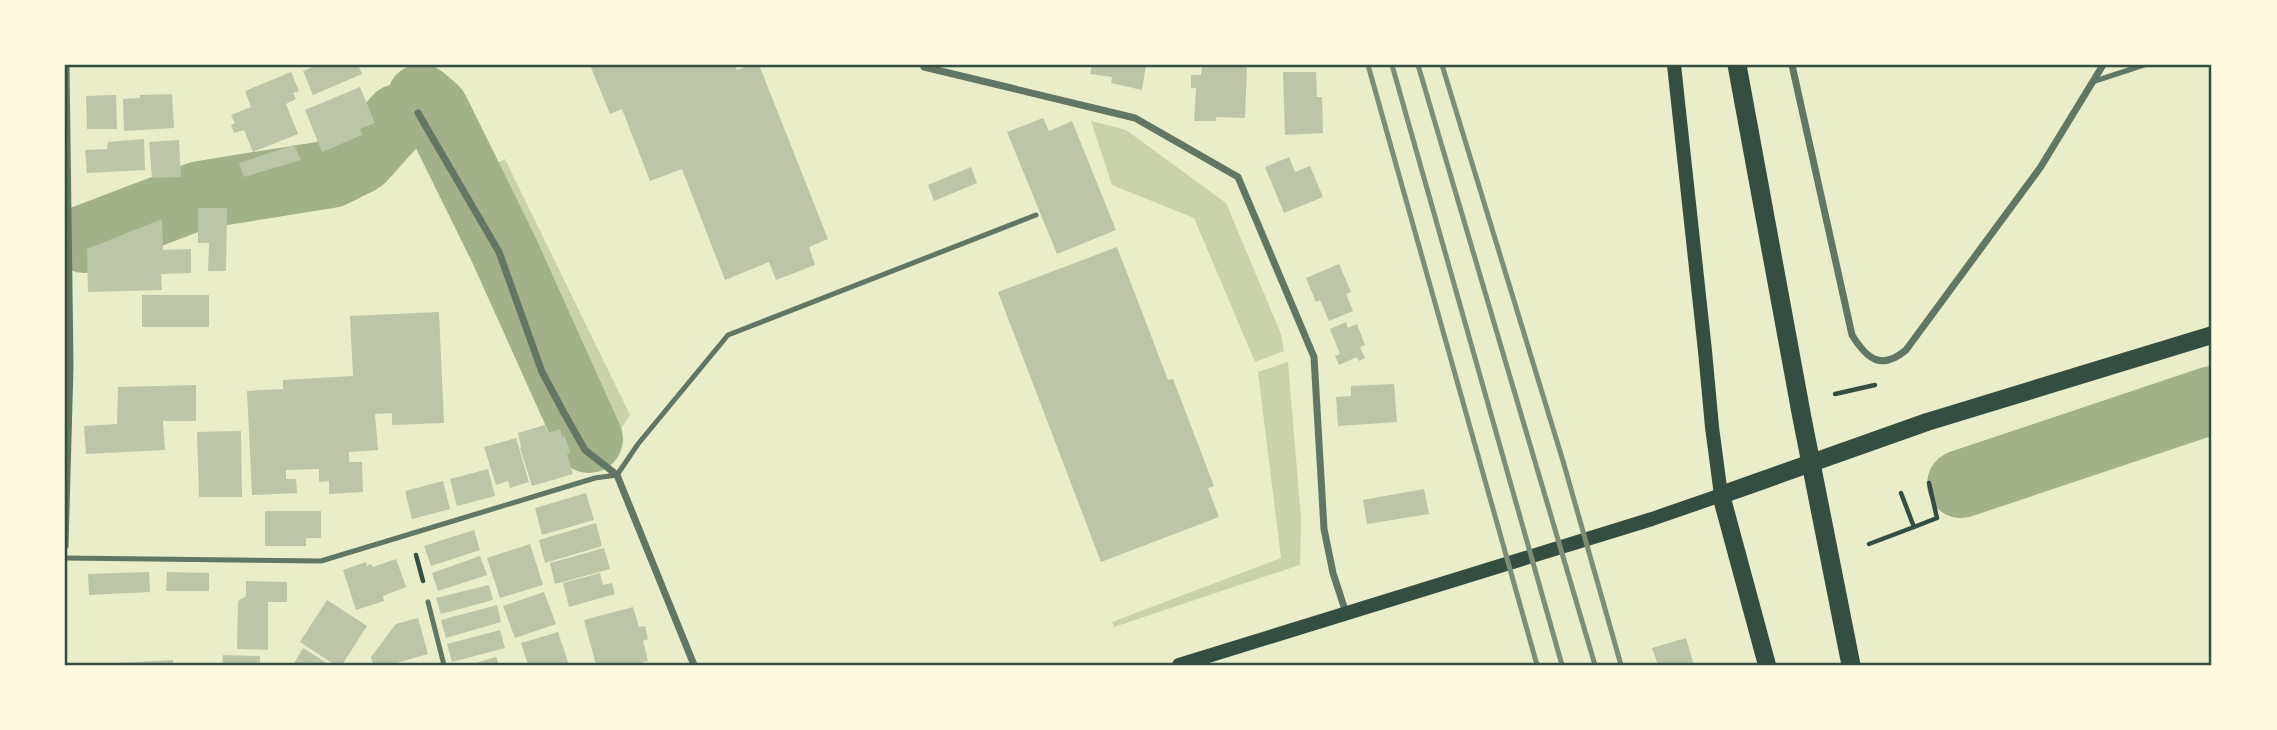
<svg xmlns="http://www.w3.org/2000/svg" width="2277" height="730" viewBox="0 0 2277 730" font-family="'Golos Text',sans-serif">
<rect width="100%" height="100%" fill="#e9edc9"/>
<g fill="#cad2ad">
<path d="M1091 121 1126 130 1226 203 1281 334 1284 351 1255 362 1194 218 1112 185Z"/>
<path d="M505 159 630 415 609 447 594 433 474 174Z"/>
<path d="M1288 362 1301 518 1300 565 1114 627 1112 622 1281 558 1258 372Z"/>
</g>
<g fill="none" stroke-linecap="round" stroke-linejoin="round">
<g stroke="#a3b18a" stroke-width="68">
<path d="M421 98 435 110 503 248 589 439"/>
<path d="M84 239 200 195 331 174 361 159 398 118"/>
<path d="M1961 484 2212 400"/>
</g>
</g>
<g fill="#bcc5a7">
<path d="M317 65H358L362 74 313 95 303 71Z"/>
<path d="M590 65H735L737 70 752 65H759L828 239 809 247 815 265 776 280 769 262 725 280 682 169 650 181 622 109 610 114Z"/>
<path d="M1092 65H1146L1142 90 1111 83 1112 77 1090 74Z"/>
<path d="M1202 65H1247L1245 118 1216 117V121H1194L1196 88H1191V75H1201Z"/>
<path d="M291 72 299 91 293 93 296 99 286 104 298 134 253 152 244 130 234 133 231 125 235 123 231 115 251 107 245 91Z"/>
<path d="M1283 72H1316L1317 97H1322L1323 133 1285 135Z"/>
<path d="M360 87 375 123 360 129 362 135 322 152 305 110Z"/>
<path d="M172 94 174 128 124 131 123 99 140 98V95Z"/>
<path d="M116 95 117 129H87L86 96Z"/>
<path d="M1043 118 1049 131 1072 121 1116 230 1057 254 1007 132Z"/>
<path d="M144 139 145 170 87 173 85 150 107 149 108 142Z"/>
<path d="M179 140 181 177 152 178 149 142Z"/>
<path d="M294 145 301 160 244 177 239 163Z"/>
<path d="M1289 157 1295 172 1310 166 1323 197 1284 213 1265 167Z"/>
<path d="M971 167 977 183 934 201 928 185Z"/>
<path d="M198 208H227L226 271H208L209 243H198Z"/>
<path d="M162 219 163 250 191 249V273L161 274 162 290 88 292 87 249Z"/>
<path d="M1117 247 1168 380 1173 379 1214 486 1208 488 1219 517 1101 562 998 292Z"/>
<path d="M1339 264 1351 292 1346 294 1353 311 1329 321 1320 300 1316 302 1306 278Z"/>
<rect x="142" y="295" width="67" height="32"/>
<path d="M439 312 444 423 392 425V413L375 414 378 450 349 452V462H362L363 492 329 494V481L319 482V469L286 470V479H296L297 493 252 495 247 391 283 389V380L353 376 350 316Z"/>
<path d="M1346 322 1348 328 1357 324 1365 345 1360 347 1365 358 1359 361 1357 357 1339 365 1335 356 1340 354 1330 329Z"/>
<path d="M1394 384 1397 422 1338 426 1336 397 1351 396V386Z"/>
<path d="M196 385V421H163L165 450 86 454 84 426 117 424 118 387Z"/>
<path d="M545 425 548 433 560 429 562 437 565 436 570 453 567 454 573 474 532 486 520 448 521 447 518 433Z"/>
<path d="M241 431 242 497H199L197 432Z"/>
<path d="M516 438 529 482 510 488 508 481 496 485 484 447Z"/>
<path d="M488 469 495 496 457 506 450 479Z"/>
<path d="M443 481 450 509 412 519 405 491Z"/>
<path d="M1424 489 1429 514 1367 524 1363 500Z"/>
<path d="M586 493 594 520 542 535 535 508Z"/>
<path d="M265 511H321V538H306V546H265Z"/>
<path d="M596 523 602 546 545 563 539 540Z"/>
<path d="M474 530 480 550 431 566 424 546Z"/>
<path d="M530 544 543 585 500 598 487 558Z"/>
<path d="M604 548 610 569 555 584 550 563Z"/>
<path d="M480 556 487 575 438 591 432 573Z"/>
<path d="M396 559 406 587 383 596 384 601 356 610 343 570 366 562 367 566 371 564 373 567Z"/>
<path d="M149 572 150 592 89 595 88 574Z"/>
<path d="M167 572 209 573V591H166Z"/>
<path d="M600 573 603 585 612 583 615 594 569 607 563 583Z"/>
<path d="M246 581 287 582V602H268V650L237 649 238 601 246 596Z"/>
<path d="M489 585 493 600 441 614 436 598Z"/>
<path d="M544 592 556 624 515 638 503 606Z"/>
<path d="M327 600 367 626 342 665H335L300 642Z"/>
<path d="M497 605 501 622 446 638 441 620Z"/>
<path d="M633 607 639 627 645 626 648 639 643 641 648 661 633 665H596L584 620Z"/>
<path d="M418 618 428 654 389 665H373L371 657 396 624Z"/>
<path d="M500 630 505 648 452 662 447 644Z"/>
<path d="M558 632 569 665H528L521 643Z"/>
<path d="M1686 638 1694 665H1658L1652 648Z"/>
<path d="M303 648 330 665H293Z"/>
<path d="M223 655 260 656V665H222Z"/>
<path d="M496 657 499 665H469Z"/>
<path d="M173 660V665H118V663Z"/>
</g>
<g fill="none" stroke-linecap="round" stroke-linejoin="round">
<g stroke="#344e41" stroke-width="4.5">
<path d="M1835 394 1875 385"/>
<path d="M1914 527 1937 518 1929 483"/>
<path d="M1869 544 1914 527 1901 493"/>
<path d="M416 555 423 581"/>
</g>
<g stroke="#617663" stroke-width="5">
<path d="M2095 81 2144 65"/>
<path d="M65 558 321 561 595 478 617 475 638 444 728 335 1036 215"/>
<path d="M428 602 444 665"/>
</g>
<g stroke="#617663" stroke-width="7">
<path d="M1792 65 1852 335C1867 359 1881 371 1906 350L2040 168 2103 65"/>
<path d="M924 67 1135 118 1238 177 1314 357 1324 529 1333 573 1346 613"/>
<path d="M418 113 499 252 542 372 564 413 585 450 617 475 694 665"/>
<path d="M65 546 70 366 66 65"/>
</g>
<path stroke="#344e41" stroke-width="14" d="M1179 665 1652 519 1721 495 1712 427 1705 351 1674 65"/>
<path stroke="#344e41" stroke-width="18" d="M1767 665 1721 495 1927 422 2212 335"/>
<path stroke="#344e41" stroke-width="19" d="M1737 65 1802 418 1851 665"/>
<g stroke="#7c8e77" stroke-width="5">
<path d="M1368 65 1537 665"/>
<path d="M1392 65 1562 665"/>
<path d="M1418 65 1595 665"/>
<path d="M1442 65 1563 461 1621 665"/>
</g>
</g>
<rect width="2277" height="730" fill="none" stroke="#fefae0" stroke-width="133"/>
<rect x="66" y="66" width="2144" height="598" fill="none" stroke="#344e41" stroke-width="2.5"/>
</svg>
